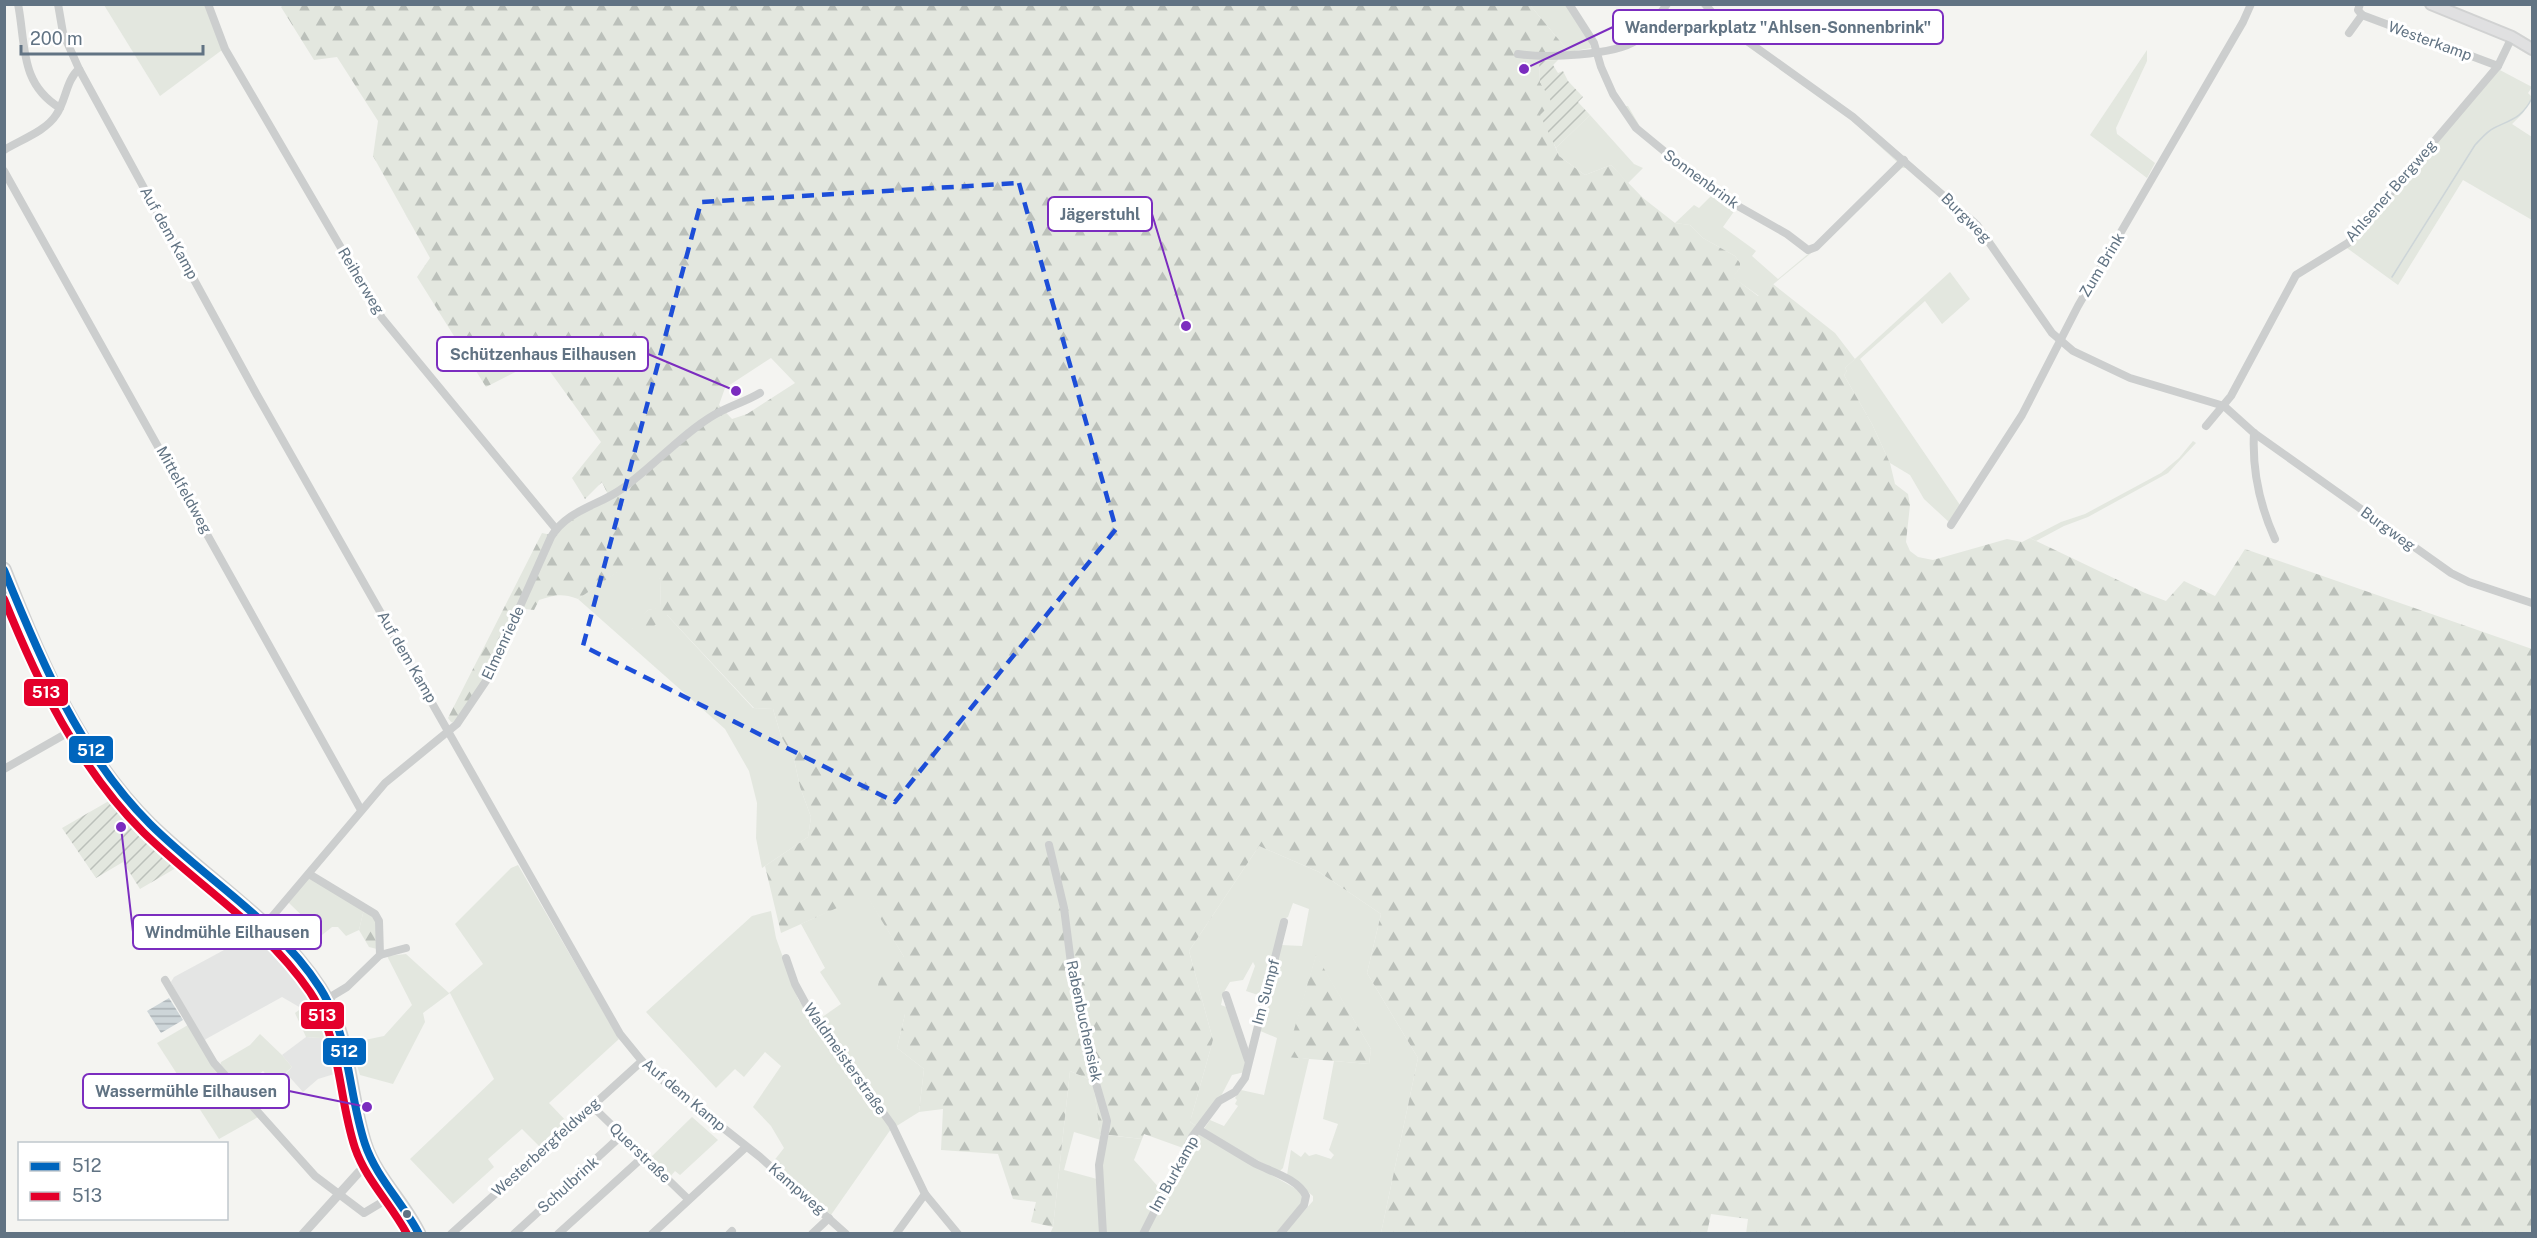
<svg xmlns="http://www.w3.org/2000/svg" width="2537" height="1238" viewBox="0 0 2537 1238" font-family="'Public Sans',sans-serif">
<defs>
<pattern id="forest-firs" width="22" height="20" patternUnits="userSpaceOnUse" patternTransform="scale(1.5)"><rect width="22" height="20" fill="#e3e7df"/><path d="M5 1l3.5 6h-7zM16 11l3.5 6h-7z" fill="#bbc0ba"/></pattern>
<pattern id="garden-furrows" width="10" height="10" patternUnits="userSpaceOnUse" patternTransform="scale(1.5)"><rect width="10" height="10" fill="#e3e7df"/><path d="M-1 1l2-2M0 10L10 0M9 11l2-2" fill="none" stroke="#bbc0ba"/></pattern>
<pattern id="water-rules" width="6" height="5" patternUnits="userSpaceOnUse" patternTransform="scale(1.5)"><rect width="6" height="5" fill="#cdd5d8"/><path d="M0 2.5h6" fill="none" stroke="#aab1b5"/></pattern>
</defs>
<rect width="100%" height="100%" fill="#f4f4f1"/>
<g fill="#e4e5e4">
<path d="M261 930 293 962 318 996 301 1008 282 997 206 1039 203 1043 171 982 174 977Z"/>
<path d="M335 1032 344 1071 318 1079 303 1092 286 1073 292 1067 282 1055 306 1037 321 1038Z"/>
</g>
<g fill="#e3e7df">
<path d="M104 5H205L222 50 160 96Z"/>
<path d="M1530 5H1566L1588 38 1591 48 1569 52Z"/>
<path d="M1700 5H1708L1741 34 1856 115 1976 219 2002 253 1987 235 1907 168H1902L1810 254 1759 296 1732 277 1740 268V263L1735 256 1703 238 1690 225 1675 223 1694 205 1699 208 1712 195 1735 210 1723 227 1756 251 1752 256 1778 279 1808 254V249L1729 201 1651 141 1622 106H1628L1642 130 1715 191 1809 248 1815 245 1897 162 1850 119 1721 27Z"/>
<path d="M2147 50V61L2116 128 2117 134 2155 163 2147 178 2090 135Z"/>
<path d="M2498 69 2532 87 2528 93 2532 97 2523 113 2512 124 2532 137V220L2463 180 2398 285 2347 248Z"/>
<path d="M1590 115 1634 164 1643 168 1628 183 1611 165 1585 175 1559 156 1556 148Z"/>
<path d="M1950 272 1970 299 1942 324 1925 301 1860 359 1960 505 1950 523 1924 499 1910 475 1890 463 1872 424 1844 375 1847 371 1845 368Z"/>
<path d="M2193 441 2196 443 2168 473 2088 517 2064 526 2036 541 2030 538 2061 522 2085 514 2161 473 2179 458Z"/>
<path d="M641 555 660 579 661 608 648 610 632 629 666 614 753 708 773 709 781 736 794 759 800 787 811 817 808 837 762 868 756 838 757 803 749 771 725 729 578 599Z"/>
<path d="M1259 846 1319 872 1381 914 1367 973 1418 1058 1381 1233H1284L1313 1201V1196L1287 1175 1291 1150 1301 1157 1305 1152 1309 1156 1316 1154 1331 1159 1334 1155 1329 1150 1338 1124 1323 1119 1334 1061 1369 1064 1371 1049 1316 956 1287 1056 1309 1059 1283 1168 1279 1172 1203 1130 1210 1120 1224 1126 1238 1106 1235 1104 1237 1100 1235 1098 1241 1090 1264 1095 1277 1038 1258 1030 1281 945 1302 946 1309 909 1293 903 1288 917 1284 919 1264 997 1246 991 1255 966 1253 962 1243 980 1230 982 1224 992 1221 1005 1229 1008 1245 1060V1072L1232 1075 1221 1096 1198 1127 1190 1122 1213 1040 1189 951Z"/>
<path d="M518 865 619 1039 549 1103 569 1124 541 1148 522 1129 488 1159 494 1167 453 1204 410 1159 494 1079 450 993 423 1013 425 1022 393 1084 360 1075 350 1043 384 1036 412 1005 387 956 406 954 449 993 483 964 455 924 511 868Z"/>
<path d="M313 878 364 909 359 930 346 936 338 927H332L322 935 288 902 308 879Z"/>
<path d="M866 894 904 957 905 1014 897 1048 924 1069 919 1112 895 1127 818 1020 841 1004 820 972 825 968 801 924Z"/>
<path d="M771 911 776 938 798 999 891 1129 831 1215 773 1162 784 1148 771 1126 753 1107 781 1066 765 1052 744 1077 735 1069 716 1088 646 1012 752 916Z"/>
<path d="M318 996 335 1032 321 1038 306 1037 295 1013Z"/>
<path d="M188 1025 258 1117 219 1139 157 1043Z"/>
<path d="M260 1034 282 1055 292 1067 274 1083 263 1071 240 1090 220 1066 221 1062 250 1045Z"/>
<path d="M1070 1071 1093 1081 1101 1140 1074 1132 1064 1170 1097 1179 1101 1233 1050 1234 1053 1227Z"/>
<path d="M692 1117 718 1140 680 1175 675 1171 669 1178 649 1159Z"/>
<path d="M1200 1134 1298 1190 1303 1196V1201L1276 1233 1145 1234 1193 1139Z"/>
<path d="M1106 1135 1142 1139 1134 1160 1162 1191 1140 1233 1105 1234 1101 1165Z"/>
</g>
<g fill="url(#forest-firs)" fill-rule="evenodd">
<path d="M284 4 1530 5 1569 52 1557 53 1558 60 1539 61 1540 82 1553 103 1554 144 1559 156 1585 175 1611 165 1643 198 1675 223 1690 225 1703 238 1735 256 1740 263V268L1733 277 1758 296 1773 284 1835 333 1855 359 1845 368 1847 371 1844 375 1872 424 1890 463 1895 484 1908 494 1910 505 1906 542 1910 551 1918 557 1933 560 2007 539 2022 542 2030 538 2145 593 2166 601 2184 581 2215 596 2245 549 2532 649V1233L1746 1234 1748 1219 1711 1214 1707 1233H1381L1418 1058 1367 973 1381 914 1319 872 1259 846 1189 951 1213 1040 1190 1122 1198 1127 1183 1148 1144 1134 1142 1139 1100 1134 1093 1081 1070 1071 1053 1227 1031 1222 1036 1202 1013 1199 998 1154 941 1150 943 1109 919 1112 924 1069 897 1048 905 1014 877 990 883 962 904 957 866 895 781 933 765 866 808 837 811 817 800 787 794 759 781 736 773 709 754 708 667 615 654 626 636 631 631 628 648 610 661 607 660 579 649 573 641 556 578 599C561 593 556 595 539 600L534 610 517 608 486 677 456 723 451 722 448 718 542 533 556 536 563 524 610 499 602 482 585 499 572 478 601 442 541 359 486 387 417 277 430 258 373 156 378 121 337 57 314 60 281 7ZM771 358 795 383 747 414 732 419 719 405 725 388Z"/>
<path d="M364 909 377 920V949L369 947 359 930Z"/>
<path d="M1316 955 1371 1049 1369 1064 1286 1057Z"/>
</g>
<g fill="url(#garden-furrows)">
<path d="M1558 60 1553 65 1558 73 1563 71 1568 81 1583 97 1578 102 1590 115 1556 148 1540 115 1552 103 1540 82 1539 61Z"/>
<path d="M114 798 155 839 154 849 176 868 140 889 123 862 96 878 62 828Z"/>
</g>
<path fill="url(#water-rules)" d="M169 998 183 1020 161 1033 147 1011Z"/>
<g fill="none" stroke-linecap="round" stroke-linejoin="round">
<path stroke="#cdd5d8" stroke-width="1.5" d="M2392 277 2475 145C2481 139 2486 132 2494 128 2512 119 2522 118 2532 98"/>
<g stroke="#d1d2d2" stroke-width="14">
<path id="secondary" d="M2431 4 2512 37 2532 49"/>
</g>
<g stroke="#cfd0d0" stroke-width="15">
<path id="primary" d="M4 569C40 661 79 754 150 824 206 879 277 922 320 988 351 1036 348 1092 365 1144 376 1178 404 1202 419 1234"/>
</g>
<g stroke="#cccece" stroke-width="8">
<path d="M18 4C26 44 19 83 60 108"/>
<path d="M58 4 63 33 79 69 257 395 620 1034 642 1061 655 1074 760 1157 846 1234"/>
<path d="M208 4 225 49 382 318 556 529"/>
<path d="M1569 4 1594 43 1601 67 1613 94 1636 128 1715 193 1787 234 1808 250 1816 247 1904 160"/>
<path d="M1705 4 1719 21 1853 117 1977 225 2052 333 2073 351 2130 378 2224 406 2254 433 2451 573 2469 582 2532 603"/>
<path d="M2360 4 2358 10 2362 15"/>
<path d="M2362 15 2498 66"/>
<path d="M2349 33 2362 15"/>
<path d="M1518 54C1545 58 1614 56 1637 40 1649 30 1658 17 1667 4"/>
<path d="M4 150C20 140 46 131 56 115 66 101 66 80 79 69"/>
<path d="M4 171 361 810"/>
<path d="M2206 426 2231 396 2296 275 2348 243 2498 66 2512 37"/>
<path d="M2254 433C2252 470 2260 506 2275 539"/>
<path d="M1951 525 2022 415 2078 306 2243 22 2251 4"/>
<path d="M4 769 76 728"/>
<path d="M1049 845 1064 908 1073 979 1087 1053 1107 1121 1099 1165 1103 1234"/>
<path d="M309 874 375 914 379 921 380 955"/>
<path d="M265 925 385 783 457 724 488 678 551 537C568 509 599 506 623 488 653 467 683 433 714 415 729 406 745 402 760 393"/>
<path d="M786 958 795 984 808 1008 892 1125 925 1194 958 1234"/>
<path d="M165 980 214 1063 315 1176 364 1213 394 1195"/>
<path d="M1226 995 1248 1060"/>
<path d="M327 999 347 987 380 955 406 948"/>
<path d="M592 1106 688 1199"/>
<path d="M1199 1130C1218 1141 1237 1153 1256 1164 1272 1172 1298 1179 1306 1196L1304 1205 1280 1234"/>
<path d="M451 1234 642 1061"/>
<path d="M514 1234 621 1136"/>
<path d="M558 1234 643 1157"/>
<path d="M652 1234 746 1147"/>
<path d="M729 1234 732 1231"/>
<path d="M812 1234 829 1218"/>
<path d="M896 1234 925 1194"/>
<path d="M1143 1234 1192 1137 1219 1101 1235 1092 1245 1078 1284 922"/>
</g>
<path stroke="#cccece" stroke-width="9" d="M303 1234 359 1172 373 1163"/>
<use href="#secondary" stroke="#e0e0e1" stroke-width="10"/>
<use href="#primary" stroke="#e0e0e1" stroke-width="12"/>
<g stroke="#fff" stroke-width="12">
<path id="bus-1" d="M4 570C41 661 80 754 150 824 206 880 277 921 320 988 350 1035 348 1093 365 1144 376 1177 403 1203 419 1234"/>
</g>
<g stroke="#fff" stroke-width="12">
<path id="bus-2" d="M4 599C38 683 78 767 143 832 198 886 266 927 310 992 341 1038 338 1097 355 1148 366 1180 391 1204 407 1234"/>
</g>
<use href="#bus-1" stroke="#0065bd" stroke-width="8"/>
<use href="#bus-2" stroke="#e4002b" stroke-width="8"/>
</g>
<path fill="none" stroke="#1d4ed8" stroke-width="4.5" stroke-dasharray="12 8" stroke-linejoin="round" d="M1019 183 1116 529 895 802 583 646 701 202Z"/>
<circle fill="#617383" stroke="#fff" stroke-width="2" cx="407" cy="1214" r="5"/>
<g text-anchor="middle" stroke-width="6" stroke-linejoin="round" paint-order="stroke">
<g font-size="15" fill="#617383" stroke="#fff">
<text transform="translate(2430 41) rotate(20)" y="5">Westerkamp</text>
<text transform="translate(1701 179) rotate(36)" y="5">Sonnenbrink</text>
<text transform="translate(2391 191) rotate(-49)" y="5">Ahlsener Bergweg</text>
<text transform="translate(1966 218) rotate(45)" y="5">Burgweg</text>
<text transform="translate(169 233) rotate(61)" y="5">Auf dem Kamp</text>
<text transform="translate(2102 265) rotate(-59)" y="5">Zum Brink</text>
<text transform="translate(361 281) rotate(59)" y="5">Reiherweg</text>
<text transform="translate(184 490) rotate(61)" y="5">Mittelfeldweg</text>
<text transform="translate(2388 529) rotate(36)" y="5">Burgweg</text>
<text transform="translate(503 643) rotate(-65)" y="5">Elmenriede</text>
<text transform="translate(407 657) rotate(60)" y="5">Auf dem Kamp</text>
<text transform="translate(1266 992) rotate(-75)" y="5">Im Sumpf</text>
<text transform="translate(1084 1021) rotate(78)" y="5">Rabenbuchensiek</text>
<text transform="translate(845 1059) rotate(55)" y="5">Waldmeisterstraße</text>
<text transform="translate(684 1095) rotate(40)" y="5">Auf dem Kamp</text>
<text transform="translate(546 1147) rotate(-42)" y="5">Westerbergfeldweg</text>
<text transform="translate(640 1153) rotate(44)" y="5">Querstraße</text>
<text transform="translate(1174 1174) rotate(-61)" y="5">Im Burkamp</text>
<text transform="translate(568 1185) rotate(-42)" y="5">Schulbrink</text>
<text transform="translate(797 1189) rotate(41)" y="5">Kampweg</text>
</g>
</g>
<path fill="none" stroke="#7b2cbf" stroke-width="2" d="M1524 69L1613 27M1186 326L1152 214M736 391L648 354M121 827L133 932M367 1107L289 1091"/>
<g fill="#7b2cbf" stroke="#fff" stroke-width="2">
<circle cx="1524" cy="69" r="6"/>
<circle cx="1186" cy="326" r="6"/>
<circle cx="736" cy="391" r="6"/>
<circle cx="121" cy="827" r="6"/>
<circle cx="367" cy="1107" r="6"/>
</g>
<g fill="#fff" stroke="#7b2cbf" stroke-width="2">
<rect x="1613" y="10" width="330" height="34" rx="6"/>
<rect x="1048" y="197" width="104" height="34" rx="6"/>
<rect x="437" y="337" width="211" height="34" rx="6"/>
<rect x="133" y="915" width="188" height="34" rx="6"/>
<rect x="83" y="1074" width="206" height="34" rx="6"/>
</g>
<g font-size="16" text-anchor="middle" font-weight="bold" fill="#617383">
<text x="1778" y="33">Wanderparkplatz "Ahlsen-Sonnenbrink"</text>
<text x="1100" y="220">Jägerstuhl</text>
<text x="543" y="360">Schützenhaus Eilhausen</text>
<text x="227" y="938">Windmühle Eilhausen</text>
<text x="186" y="1097">Wassermühle Eilhausen</text>
</g>
<g stroke="#fff" stroke-width="2">
<rect x="23" y="678" width="46" height="29" rx="6" fill="#e4002b"/>
<rect x="68" y="735" width="46" height="29" rx="6" fill="#0065bd"/>
<rect x="300" y="1001" width="45" height="29" rx="6" fill="#e4002b"/>
<rect x="322" y="1037" width="45" height="29" rx="6" fill="#0065bd"/>
</g>
<g font-size="16" text-anchor="middle" font-weight="bold" fill="#fff">
<text x="46" y="698">513</text>
<text x="91" y="756">512</text>
<text x="322" y="1021">513</text>
<text x="344" y="1057">512</text>
</g>
<rect width="2537" height="1238" fill="none" stroke="#617383" stroke-width="12"/>
<rect x="18" y="1142" width="210" height="78" fill="#ffffff" stroke="#c0c7cd" stroke-width="1.5"/>
<rect x="30" y="1162" width="30" height="9" fill="#0065bd" stroke="#c0c7cd" stroke-width="1.5"/>
<text x="72" y="1172" font-size="18" fill="#617383">512</text>
<rect x="30" y="1192" width="30" height="9" fill="#e4002b" stroke="#c0c7cd" stroke-width="1.5"/>
<text x="72" y="1202" font-size="18" fill="#617383">513</text>
<path d="M21 45v9h182v-9" fill="none" stroke="#617383" stroke-width="3"/>
<text x="30" y="45" font-size="18" fill="#617383" stroke="#ffffff" stroke-width="4.5" paint-order="stroke">200 m</text>
</svg>
